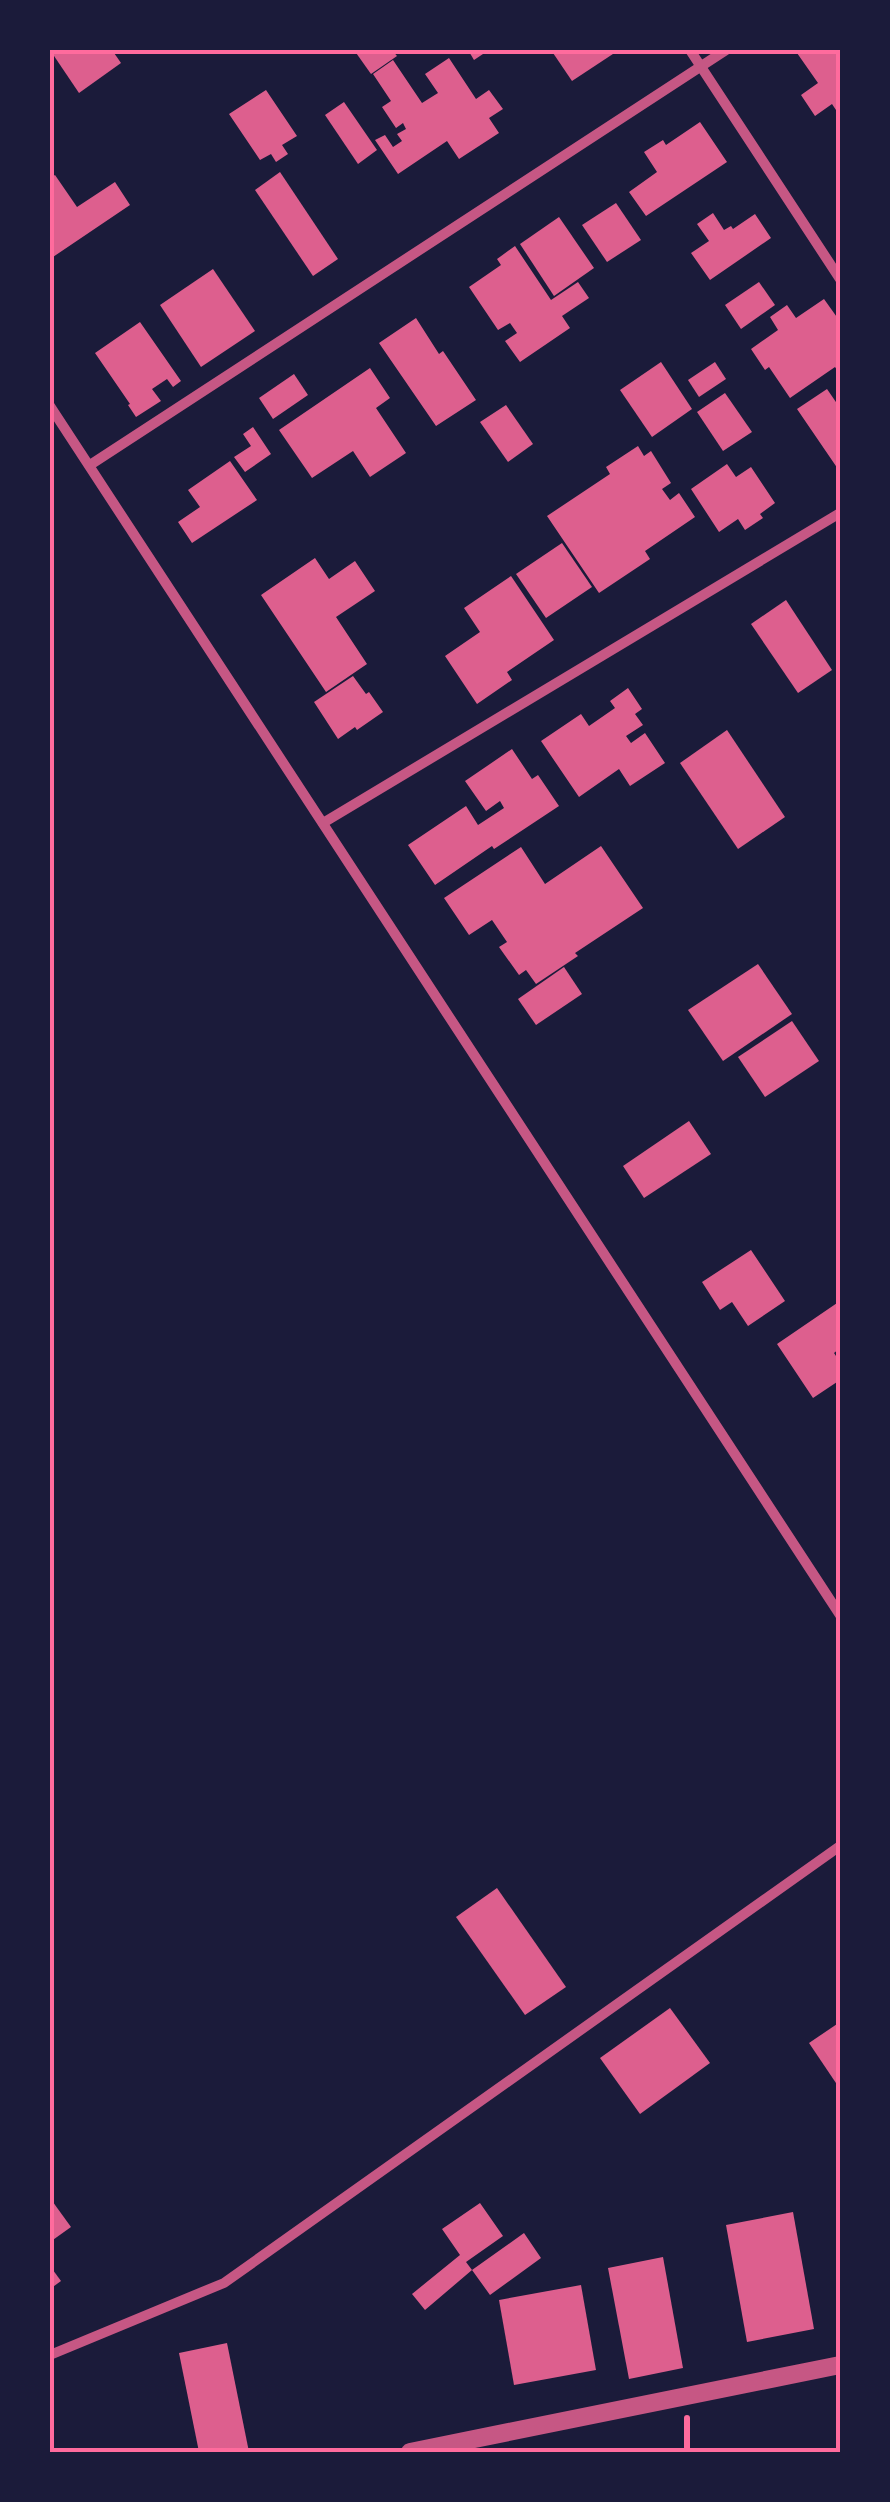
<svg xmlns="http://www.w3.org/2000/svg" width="890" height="2502" viewBox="0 0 890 2502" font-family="'Exo 2',sans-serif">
<rect width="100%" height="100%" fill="#1b1b3a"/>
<g fill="#dd5f8e">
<path d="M50 50H112L121 63 79 93Z"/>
<path d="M354 50H392L397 56 371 74Z"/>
<path d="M468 50H489L474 60Z"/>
<path d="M551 50H619L572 81Z"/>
<path d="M802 50H840V116L832 104 815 116 801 95 818 83 797 53Z"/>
<path d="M449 58 476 99 489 90 503 109 489 118 499 133 459 159 447 141 398 174 375 140 385 135 393 147 402 141 397 134 406 129 403 123 396 128 382 107 391 101 373 74 393 60 422 103 438 93 425 74Z"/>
<path d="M266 90 297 136 282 145 288 154 276 162 271 154 260 160 229 114Z"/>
<path d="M344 102 377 150 358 164 325 115Z"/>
<path d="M700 122 727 162 646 216 629 192 657 172 644 152 663 140 666 145Z"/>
<path d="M280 172 338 259 313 276 255 190Z"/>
<path d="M55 175 77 207 115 182 130 205 50 259V178Z"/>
<path d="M616 203 641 240 607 262 582 225Z"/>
<path d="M713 213 724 230 731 226 733 229 755 214 771 238 710 280 691 253 709 241 697 224Z"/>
<path d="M559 217 594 268 554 296 520 244Z"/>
<path d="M515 246 551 300 578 282 589 298 562 316 570 328 520 362 505 341 517 333 510 323 498 330 469 287 501 265 497 259Z"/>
<path d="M213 269 255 331 201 367 160 305Z"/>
<path d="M759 282 775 305 741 329 725 305Z"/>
<path d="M824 299 839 320 836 322 840 328V374L835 367 790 398 769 367 765 370 751 349 778 330 770 317 787 305 796 318Z"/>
<path d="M416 318 439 354 443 351 476 400 436 426 379 343Z"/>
<path d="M140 322 181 381 173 387 167 379 152 389 161 401 136 417 128 405 130 404 95 353Z"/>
<path d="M661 362 692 409 652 437 620 390Z"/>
<path d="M715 362 726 379 699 397 688 380Z"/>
<path d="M370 368 390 398 376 408 406 453 370 477 353 451 312 478 279 430Z"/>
<path d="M294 374 308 395 273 419 259 398Z"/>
<path d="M827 389 838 405 840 404V472L797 409Z"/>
<path d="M725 393 752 432 723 451 697 412Z"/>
<path d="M506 405 533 444 508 462 480 422Z"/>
<path d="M253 427 271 454 245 472 234 457 251 446 243 434Z"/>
<path d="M638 446 644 456 651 451 671 483 662 489 670 500 679 493 695 517 645 551 650 559 599 593 547 516 610 474 606 467Z"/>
<path d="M230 461 257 500 192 543 178 522 200 507 188 490Z"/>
<path d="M727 464 736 477 751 467 775 503 760 514 763 518 745 530 738 519 719 532 691 489Z"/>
<path d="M562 543 592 587 546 618 516 574Z"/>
<path d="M315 558 329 579 355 561 375 591 336 617 367 664 326 692 261 595Z"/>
<path d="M511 576 554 640 507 672 512 680 477 704 445 656 480 632 464 608Z"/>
<path d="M786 600 832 670 798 693 751 624Z"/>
<path d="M353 676 366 694 369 692 383 712 357 730 355 727 338 739 314 702Z"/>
<path d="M628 688 642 709 635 714 643 725 626 736 631 743 645 733 665 763 630 786 619 769 579 797 541 741 581 714 589 726 615 708 610 701Z"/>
<path d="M727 730 785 817 738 849 680 763Z"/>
<path d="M512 749 532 779 538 775 559 806 494 849 492 846 435 885 408 845 466 806 478 825 504 808 500 801 486 811 465 781Z"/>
<path d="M601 846 643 908 575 953 578 956 536 984 526 970 519 975 499 947 507 942 492 920 469 935 444 898 521 847 545 884Z"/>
<path d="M758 964 792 1014 723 1061 688 1010Z"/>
<path d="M564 967 582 994 536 1025 518 999Z"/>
<path d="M792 1021 819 1061 765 1097 738 1057Z"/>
<path d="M689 1121 711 1154 644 1198 623 1166Z"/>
<path d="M751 1250 785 1301 748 1326 732 1302 720 1310 702 1282Z"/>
<path d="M840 1301V1348L834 1353 840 1362V1380L813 1398 777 1344Z"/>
<path d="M497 1888 566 1987 525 2015 456 1917Z"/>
<path d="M670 2008 710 2063 640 2114 600 2058Z"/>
<path d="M840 2022V2089L809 2043Z"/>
<path d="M50 2198 71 2227 50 2242Z"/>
<path d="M480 2203 503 2236 466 2262 472 2270 524 2233 541 2258 490 2295 472 2270 425 2310 412 2294 460 2255 442 2229Z"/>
<path d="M793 2212 814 2329 747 2342 726 2225Z"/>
<path d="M663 2257 683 2368 629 2379 608 2268Z"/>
<path d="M50 2266 61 2281 50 2289Z"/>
<path d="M581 2285 596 2370 514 2385 499 2300Z"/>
<path d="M227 2343 249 2452H199L179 2353Z"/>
</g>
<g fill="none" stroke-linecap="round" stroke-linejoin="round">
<path stroke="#ff6b9d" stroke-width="6" d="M687 2452V2418"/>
<g stroke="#c65784" stroke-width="10">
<path d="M690 50 840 279"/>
<path d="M50 406 840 1615"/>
<path d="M90 465 726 50"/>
<path d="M323 823 840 513"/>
<path d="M50 2355 224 2283 840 1846"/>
</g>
<path stroke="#c65784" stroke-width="18" d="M410 2452 840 2365"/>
</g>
<rect width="890" height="2502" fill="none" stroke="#1b1b3a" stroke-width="105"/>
<rect x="52" y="52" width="786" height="2398" fill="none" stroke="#ff6b9d" stroke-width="4"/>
</svg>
